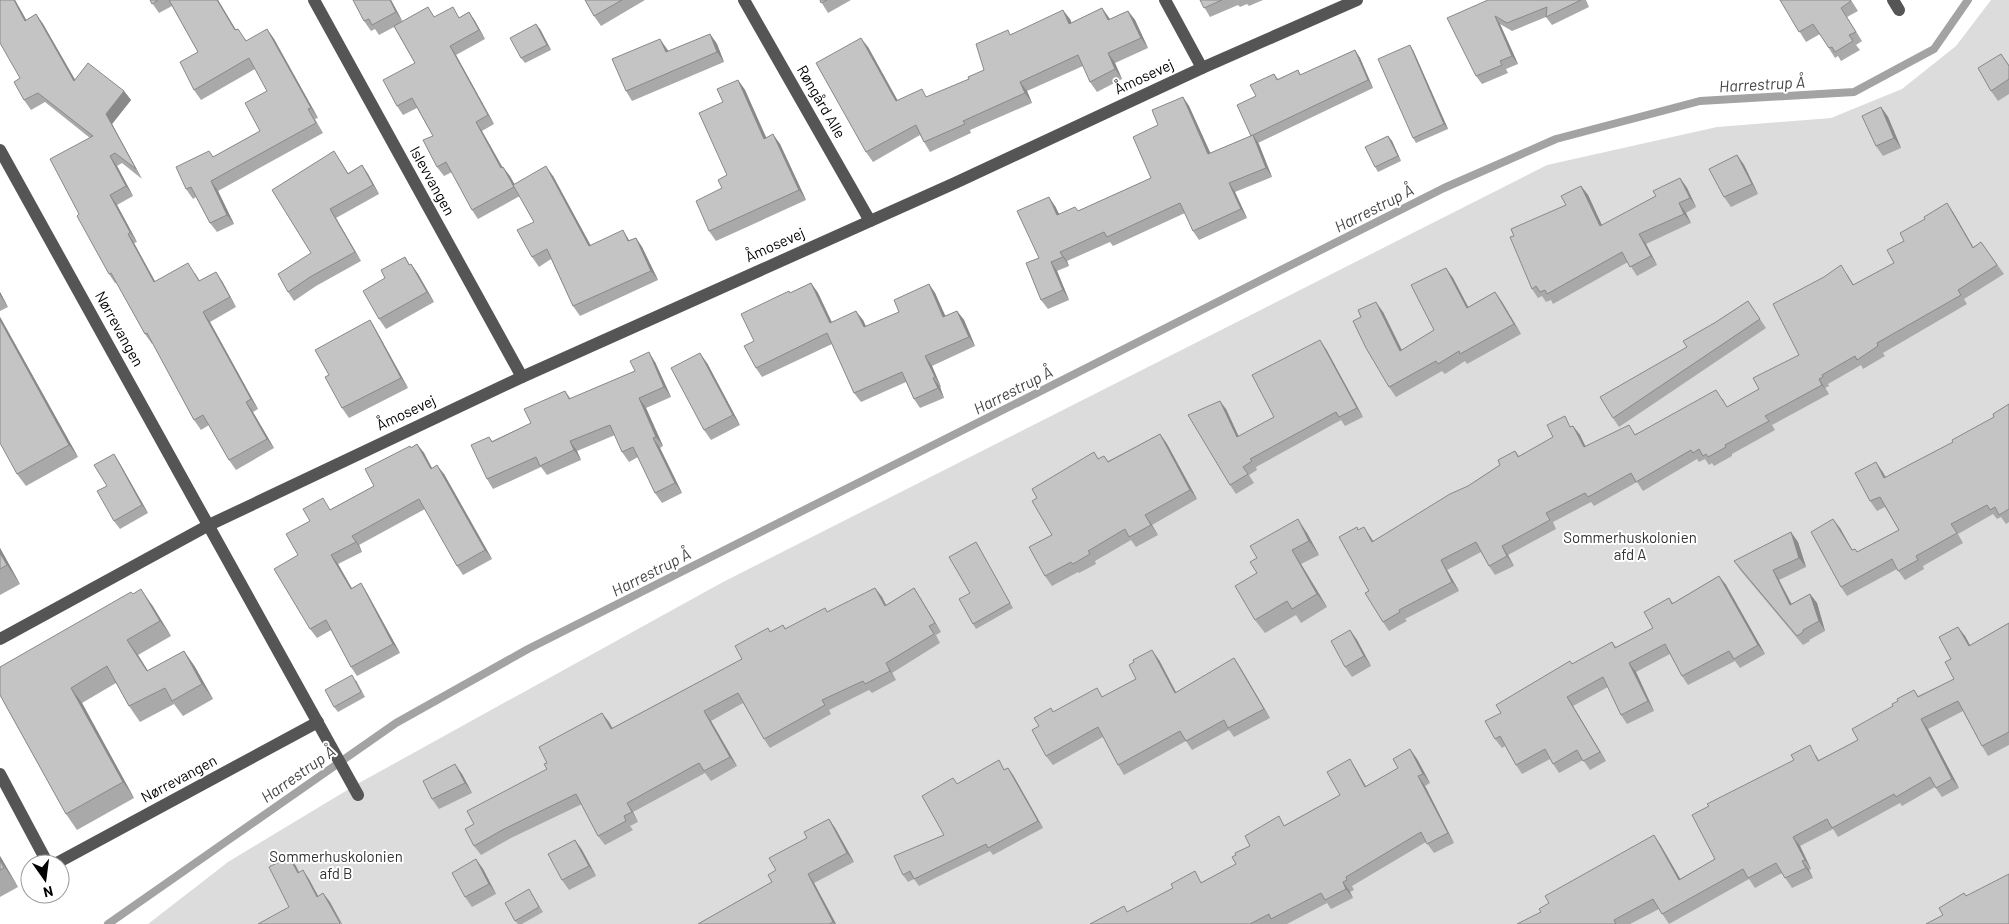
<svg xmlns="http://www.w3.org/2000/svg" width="2009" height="924" viewBox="0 0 2009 924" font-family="Barlow,sans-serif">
<rect width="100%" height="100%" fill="#fff"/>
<path fill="#dcdcdc" d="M1991 0H2009V924H148L228 862 359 783 723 582 1547 165 1717 127 1831 118 1902 89 1956 46Z"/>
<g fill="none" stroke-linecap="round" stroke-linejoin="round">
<path stroke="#a3a3a3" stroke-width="8" d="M108 924 396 723 528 649 1444 188 1556 139 1700 101 1854 92 1934 49 1968 0"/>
<g stroke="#555" stroke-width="12">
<path d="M314 0 522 377"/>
<path d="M744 0 870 221"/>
<path d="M1165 0 1202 68"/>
<path d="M1893 0 1899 10"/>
<path d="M0 150 358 795"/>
<path d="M0 639 209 525 522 377 955 183 1202 68 1357 0"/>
<path d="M0 774 48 864"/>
<path d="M55 864 318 722"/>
</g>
</g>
<g fill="#a9a9a9">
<path d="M0 0H15L26 20 36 14 43 24 75 80 124 91 131 100 112 124 142 179 122 163 117 166 133 196 117 205 137 242 134 243 155 282 195 273 200 281H222L236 307 210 322 258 409 253 412 274 448 236 470 229 460 209 425 201 430 194 420 153 343 152 344 145 334 117 283H115L109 274 79 214 90 138 45 102 31 110 24 100 20 78Z"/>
<path d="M150 0H218L236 30 247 41 267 29 274 39 318 118 315 119 323 133 218 191 234 224 217 232 210 223 196 197 193 199 186 189 213 157 260 131 267 91 255 69 201 100 194 90 198 52 172 6 159 13Z"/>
<path d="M353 0H391L402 21 435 17H460L469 12 475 21 485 39 456 55 494 124 482 131 502 167H503L514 184 553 176 590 245 630 240 636 238 642 247 658 280 580 316 573 306 551 259 539 267 532 257 534 222 520 196 478 219 472 210 452 172 444 176 437 167 433 136 417 108 403 115 397 106 415 63 394 27 379 35 375 29 371 31 364 21Z"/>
<path d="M585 0H645L601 26 594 16Z"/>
<path d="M820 0H851L828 13Z"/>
<path d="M1200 0H1263L1249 6 1247 4 1240 7 1238 5 1210 17Z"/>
<path d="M1488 0H1586L1589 7 1552 25 1546 17 1512 31 1500 24 1518 64 1506 69 1508 73 1482 84 1476 76Z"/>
<path d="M1780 0H1851L1858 11 1847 17 1862 41 1856 45 1860 50 1841 61 1838 56 1835 58 1820 34 1806 42Z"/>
<path d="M1102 8 1110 19 1128 11 1135 20 1148 48 1115 63 1122 79 1097 92 1090 82 1083 66 1027 91 1032 103 970 130 971 133 930 152 924 142 920 135 873 162 866 152 868 47 897 100 928 97 969 79 984 70 1011 34 1070 19 1071 23Z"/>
<path d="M540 29 551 50 525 63 521 58Z"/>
<path d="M710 34 717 44 724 62 632 101 626 91 667 49 669 52Z"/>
<path d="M1355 50 1360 58 1373 88 1258 143 1272 177 1235 192 1247 218 1199 240 1193 231 1185 213 1113 246 1110 242 1067 261 1069 266 1057 271 1069 300 1048 309 1041 300 1039 258 1055 206 1059 214 1078 211 1151 178 1158 125 1183 97 1189 106 1210 153 1251 136 1256 96 1274 74 1278 79 1298 70 1301 75Z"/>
<path d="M1413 50 1448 129 1416 143 1413 138Z"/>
<path d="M2001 54 2009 65V94L1998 101 1991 91Z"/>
<path d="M738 80 745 90 766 138 780 144 806 200 716 241 709 231 727 175 723 102Z"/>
<path d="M1881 107 1888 117 1901 148 1883 156 1876 146Z"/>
<path d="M1388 136 1392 141 1401 161 1378 172 1375 167Z"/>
<path d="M1737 155 1744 165 1758 194 1731 207 1724 197Z"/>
<path d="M340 160 348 173 362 165 368 174 379 194 336 218 361 261 316 286 294 301 288 292 311 253Z"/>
<path d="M1680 178 1687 188 1696 207 1686 213 1691 223 1646 244 1657 265 1637 276 1628 262 1553 304 1551 300 1546 302 1542 296 1538 298 1532 289 1514 236 1566 205 1581 186 1588 195 1602 226 1656 196Z"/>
<path d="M1953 212 1973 247 1981 242 2004 274 1964 299 1967 304 1883 353 1885 356 1863 369 1861 365 1828 384 1829 386 1825 388 1829 394 1772 425 1775 430 1732 454V456L1714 466 1712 463 1709 465 1705 459 1699 462 1697 459 1643 491 1637 482 1594 506 1591 502 1553 522 1556 529 1508 555 1514 566 1495 575 1489 566 1481 552 1447 570 1459 591 1405 619 1407 621 1389 631 1383 622 1359 530 1370 536 1373 541 1468 486 1500 465 1515 451 1519 456 1573 426 1580 435 1585 446 1635 434 1723 399 1727 407 1759 389 1799 355 1847 274 1854 285 1894 263 1904 241Z"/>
<path d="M405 257 410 265 411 264 418 274 434 302 386 329 379 319 385 278Z"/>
<path d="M1446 268 1453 278 1468 307 1495 292 1502 302 1521 334 1467 364 1465 361 1445 374 1442 371 1396 397 1389 387 1361 317 1383 312 1402 350 1434 330Z"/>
<path d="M811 283 818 293 832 322 863 320 866 326 899 312 929 284 935 293 945 316 957 311 964 320 975 346 932 366 941 387H940L944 398 920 408 914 399 906 382 861 402 854 393 832 344 762 377 756 368 754 341 790 293Z"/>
<path d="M0 292 8 307 0 311Z"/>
<path d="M1748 301 1766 328 1619 427 1613 418 1687 347 1716 322Z"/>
<path d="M0 317 78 457 26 486 17 474Z"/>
<path d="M370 320 376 330 408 388 349 418 342 408 329 375Z"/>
<path d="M1326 349 1363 417 1345 426 1341 420 1256 467 1257 470 1249 475 1254 483 1236 494 1230 485 1226 409 1239 437 1274 417Z"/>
<path d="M655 362 671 397 646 408 663 446 660 448 682 493 662 503 655 493 638 457 629 462 622 452 615 435 577 451 581 460 547 475 541 467 493 489 487 479 489 437 492 441 531 423 565 391 571 399Z"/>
<path d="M707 363 740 425 711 440 704 430Z"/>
<path d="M2009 404V522L2006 524 2001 517 1997 519 1993 514 1958 534 1963 543 1923 566 1924 569 1905 580 1897 569 1847 596 1841 587 1840 528 1852 550 1858 552 1899 530 1885 507 1877 511 1870 501 1882 471 1886 477 1953 442 1994 417Z"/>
<path d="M1160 434 1167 444 1197 499 1152 525 1158 535 1136 547 1131 540 1095 561 1096 564 1079 573 1078 572 1052 586 1045 576 1052 535 1037 498 1094 452 1098 459 1104 456 1108 461Z"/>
<path d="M417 444 424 453 432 468 444 474 492 559 463 575 457 566 425 509 359 545 362 552 338 564 352 588 361 583 367 593 400 653 357 676 351 667 331 630 317 638 310 629 298 555 331 509 374 486 412 447Z"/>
<path d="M119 462 148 513 120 529 114 521 107 486Z"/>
<path d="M1307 533 1319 555 1301 564 1327 607 1301 623 1296 615 1265 633 1255 620 1257 558Z"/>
<path d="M1798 542 1806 567 1779 580 1791 604 1810 594 1817 603 1825 631 1809 640 1810 641 1803 645 1741 571 1734 561Z"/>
<path d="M979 547 1013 608 976 629 973 624 970 593Z"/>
<path d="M0 548 20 584 0 595Z"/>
<path d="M1719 576 1726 585 1765 654 1740 668 1735 661 1688 685 1682 676 1670 654 1636 672 1654 711 1627 724 1621 715 1608 687 1573 706 1606 761 1590 770 1583 760 1559 773 1550 759 1522 774 1516 765 1505 746 1502 748 1495 739 1501 713 1572 664 1612 642 1616 647 1653 628 1669 598 1673 603Z"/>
<path d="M875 588 882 597 886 605 914 588 941 632 936 635 940 643 892 673 896 680 872 693 869 690 829 710 831 714 770 748 764 739 743 703 711 721 737 766 711 781 705 773 633 812 638 822 630 826 633 830 605 845 598 836 582 804 511 838 481 855 474 846V824L547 769V763L602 713 612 728 742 659 768 628 770 632 783 625 785 629 828 612Z"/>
<path d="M133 594 152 605 171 636 138 655 148 671 184 651 195 667 213 699 183 716 174 704 140 722 129 706 116 683 82 703 134 798 77 830 66 814 0 695Z"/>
<path d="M2009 623V745L1988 756 1982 746 1963 711 1928 729 1959 788 1942 797 1935 787 1902 806 1900 803 1838 837 1833 829 1800 846 1811 869 1809 870 1813 878 1792 888 1782 873 1755 888 1749 879 1669 924 1659 909 1630 924H1517L1541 912 1660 844 1680 879 1715 859 1816 755 1819 760 1858 740 1898 701 1914 690 1918 696 1954 679 1951 659 1965 636 1970 645Z"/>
<path d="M1350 630 1357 640 1371 666 1352 677 1345 667Z"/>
<path d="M1159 660 1176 692 1240 667 1270 718 1234 737 1229 730 1192 750 1186 741 1124 775 1118 765 1103 737 1053 765 1046 756 1039 726 1054 712 1103 697 1136 679Z"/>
<path d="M356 680 365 697 338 712 334 707Z"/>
<path d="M1410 749 1417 759 1430 783 1425 786 1454 843 1434 853 1426 842 1352 886 1354 890 1350 892 1353 898 1331 909 1327 903 1287 924H1090L1128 912 1173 888 1202 882 1236 864V855L1250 846 1285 825 1340 795 1356 769 1366 786 1398 768Z"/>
<path d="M1008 768 1013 775 1043 828 993 855 990 851 919 886 914 879 908 882 903 875 944 835 957 784Z"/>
<path d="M462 774 472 793 439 809 432 799Z"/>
<path d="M829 819 835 828 854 862 814 883 836 924H698L772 882 776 870 807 838Z"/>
<path d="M575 840 582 850 596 876 569 890 562 880Z"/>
<path d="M0 856 18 887 0 897Z"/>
<path d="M476 859 483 869 496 894 472 907 465 897Z"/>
<path d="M532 894 543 912 522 924H518L515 921Z"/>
</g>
<g fill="#898989">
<path d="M14 0H15L32 30 25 21Z"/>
<path d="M217 0H218L242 40 235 30Z"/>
<path d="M390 0H391L403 22 396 12Z"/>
<path d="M1102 8 1109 18 1114 30 1108 20Z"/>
<path d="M1063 10 1070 19 1076 33 1069 24Z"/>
<path d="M1128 11 1135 20 1148 48 1141 38Z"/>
<path d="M469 12 475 21 485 39 479 30Z"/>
<path d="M36 14 43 24 81 90 74 81Z"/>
<path d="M1495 16 1500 24 1518 64 1512 56Z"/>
<path d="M536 24 540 29 551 50 547 45Z"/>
<path d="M267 29 274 39 318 118 311 108Z"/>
<path d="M710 34 717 44 724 62 717 52Z"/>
<path d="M861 38 868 47 903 110 896 101Z"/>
<path d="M660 39 667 49 673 62 666 52Z"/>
<path d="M1410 45 1413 50 1448 129 1444 124Z"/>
<path d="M450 46 456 55 494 124 488 115Z"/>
<path d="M1355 50 1360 58 1373 88 1368 80Z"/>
<path d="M1108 53 1115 63 1122 79 1115 69Z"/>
<path d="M738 80 745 90 771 148 764 139Z"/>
<path d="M1020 82 1027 91 1032 103 1025 93Z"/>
<path d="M124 91 131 100 112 124 142 179 136 169 106 114Z"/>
<path d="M1183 97 1189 106 1215 163 1208 154Z"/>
<path d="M1881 107 1888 117 1901 148 1894 138Z"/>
<path d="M476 122 482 131 508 177 501 168Z"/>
<path d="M773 134 780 144 806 200 799 190Z"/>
<path d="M1253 135 1259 144 1272 177 1266 168Z"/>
<path d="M1388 136 1392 141 1401 161 1398 156Z"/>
<path d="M1737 155 1744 165 1758 194 1752 184Z"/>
<path d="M110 156 117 166 133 196 126 186Z"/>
<path d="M362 165 368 174 379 194 373 185Z"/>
<path d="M546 166 553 176 596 255 589 246Z"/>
<path d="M503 167 510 176 521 196 514 187Z"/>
<path d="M1680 178 1687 188 1696 207 1690 198Z"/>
<path d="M211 181 218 191 234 224 227 215Z"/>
<path d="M1229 183 1235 192 1247 218 1241 209Z"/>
<path d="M1581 186 1588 195 1607 236 1600 226Z"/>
<path d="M110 195 117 205 137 242 130 232Z"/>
<path d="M1049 197 1055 206 1064 224 1057 215Z"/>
<path d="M1679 203 1686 213 1691 223 1684 214Z"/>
<path d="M1947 203 1953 212 1979 257 1973 248Z"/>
<path d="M330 209 336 218 361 261 355 252Z"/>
<path d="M623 230 629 240 635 251 628 241Z"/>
<path d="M128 234 134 243 161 292 154 282Z"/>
<path d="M1639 234 1646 244 1657 265 1651 256Z"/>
<path d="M636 238 642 247 658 280 651 271Z"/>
<path d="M1060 252 1067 261 1069 266 1063 257Z"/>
<path d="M1051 262 1057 271 1069 300 1063 290Z"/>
<path d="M411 264 418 274 434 302 427 292Z"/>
<path d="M1446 268 1453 278 1474 318 1467 308Z"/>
<path d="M216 272 222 281 236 307 230 297Z"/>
<path d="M811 283 818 293 836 332 830 323Z"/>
<path d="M929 284 935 293 950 326 943 317Z"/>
<path d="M0 292 8 307 0 295Z"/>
<path d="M1495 292 1502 302 1521 334 1514 324Z"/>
<path d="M1376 302 1383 312 1407 361 1400 351Z"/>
<path d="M856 311 863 320 870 337 864 327Z"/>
<path d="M957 311 964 320 975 346 969 337Z"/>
<path d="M203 312 210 322 258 409 251 399Z"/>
<path d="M0 317 78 457 69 445 0 320Z"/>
<path d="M370 320 376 330 408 388 401 378Z"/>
<path d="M1320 340 1326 349 1363 417 1357 408Z"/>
<path d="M649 352 655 362 671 397 664 387Z"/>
<path d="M700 353 707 363 740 425 733 415Z"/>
<path d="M925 356 932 366 941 387 935 377Z"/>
<path d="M933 378 940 387 944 398 938 388Z"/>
<path d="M1819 379 1829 394 1822 385Z"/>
<path d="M639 398 646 408 663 446 656 437Z"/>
<path d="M1220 401 1226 409 1243 446 1237 437Z"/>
<path d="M246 402 253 412 274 448 267 439Z"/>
<path d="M1573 426 1580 435 1590 456 1584 447Z"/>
<path d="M1160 434 1167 444 1197 499 1190 490Z"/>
<path d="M653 438 660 448 682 493 675 483Z"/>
<path d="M570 441 577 451 581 460 574 450Z"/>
<path d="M417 444 424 453 437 478 431 469Z"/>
<path d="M114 454 119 462 148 513 142 505Z"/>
<path d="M1876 462 1882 471 1891 488 1884 478Z"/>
<path d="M437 465 444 474 492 559 485 550Z"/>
<path d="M1145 515 1152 525 1158 535 1151 525Z"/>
<path d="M1298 519 1307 533 1319 555 1309 541Z"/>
<path d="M1833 519 1840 528 1858 560 1852 550Z"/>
<path d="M1364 527 1370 536 1379 551 1372 542Z"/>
<path d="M1791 532 1798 542 1806 567 1799 558Z"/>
<path d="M352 536 359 545 362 552 356 542Z"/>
<path d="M1502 546 1508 555 1514 566 1507 556Z"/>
<path d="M0 548 20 584 7 565 0 553Z"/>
<path d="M1292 550 1301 564 1327 607 1317 594Z"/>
<path d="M331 555 338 564 357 598 351 589Z"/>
<path d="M1441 560 1447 570 1459 591 1452 582Z"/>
<path d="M1773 570 1779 580 1797 614 1790 605Z"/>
<path d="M1719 576 1726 585 1765 654 1758 645Z"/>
<path d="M361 583 367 593 400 653 393 644Z"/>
<path d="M875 588 882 597 891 615 885 606Z"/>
<path d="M914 588 920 597 941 632 935 623Z"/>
<path d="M141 589 152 605 171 636 160 621Z"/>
<path d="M1810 594 1817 603 1825 631 1819 621Z"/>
<path d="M1958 627 1965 636 1975 655 1969 646Z"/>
<path d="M1350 630 1357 640 1371 666 1364 656Z"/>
<path d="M127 640 138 655 158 687 147 671Z"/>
<path d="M1152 650 1159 660 1181 702 1175 693Z"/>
<path d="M184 651 195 667 213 699 202 684Z"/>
<path d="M1234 658 1240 667 1270 718 1264 709Z"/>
<path d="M886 663 892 673 896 680 890 671Z"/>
<path d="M1629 663 1636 672 1654 711 1648 701Z"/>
<path d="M71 688 82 703 134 798 123 782Z"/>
<path d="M1567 697 1573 706 1606 761 1600 752Z"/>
<path d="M704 711 711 721 737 766 730 757Z"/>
<path d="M602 713 609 722 618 738 611 729Z"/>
<path d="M1921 719 1928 729 1959 788 1952 779Z"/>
<path d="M1410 749 1417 759 1430 783 1423 774Z"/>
<path d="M1350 759 1356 769 1371 796 1365 787Z"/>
<path d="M455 764 462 774 472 793 465 783Z"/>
<path d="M1008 768 1013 775 1043 828 1038 821Z"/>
<path d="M1418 776 1425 786 1454 843 1448 833Z"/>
<path d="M627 803 633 812 638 822 632 812Z"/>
<path d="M829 819 835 828 854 862 847 853Z"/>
<path d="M1654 835 1660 844 1686 889 1679 880Z"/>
<path d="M1793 837 1800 846 1811 869 1805 860Z"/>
<path d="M575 840 582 850 596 876 589 866Z"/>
<path d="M0 856 18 887 0 860Z"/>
<path d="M289 857 296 866 304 882 298 873Z"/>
<path d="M476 859 483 869 496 894 489 884Z"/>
<path d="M1802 861 1809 870 1813 878 1806 868Z"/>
<path d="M303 870 309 879 323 905 317 897Z"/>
<path d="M808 874 814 883 836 924H835L833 922Z"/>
<path d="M1343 882 1350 892 1353 898 1346 889Z"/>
<path d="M323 893 330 902 342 924H341Z"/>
</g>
<g fill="#c4c4c4" stroke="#898989">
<path d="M0 0H14L25 21 36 14 74 81 88 63 124 91 106 114 136 169 115 153 110 156 126 186 110 195 130 232 128 234 154 282 188 263 199 281 216 272 230 297 203 312 251 399 246 402 267 439 229 460 203 415 194 420 147 333 145 334 111 273 109 274 77 216 79 214 50 159 93 136 38 93 24 100 14 82 20 78 0 43Z"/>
<path d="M150 0H158L152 4Z"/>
<path d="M169 0H217L235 30 238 29 246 41 267 29 311 108 308 109 316 123 211 181 227 215 210 223 191 187 186 189 176 167 209 151 213 157 260 131 245 103 267 91 249 58 194 90 180 62 198 52Z"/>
<path d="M353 0H390L396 12 372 25 369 19 364 21Z"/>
<path d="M585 0H622L594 16Z"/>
<path d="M820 0H827L821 3Z"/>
<path d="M1200 0H1222L1204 8Z"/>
<path d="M1488 0H1581L1546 17 1547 7 1507 23 1495 16 1512 56 1500 61 1502 65 1476 76 1447 18Z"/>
<path d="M1780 0H1850L1851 1 1841 8 1856 32 1849 35 1853 41 1835 52 1832 47 1829 48 1813 24 1799 32Z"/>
<path d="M428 7 434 17 453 7 459 18 469 12 479 30 450 46 488 115 476 122 501 168 503 167 514 187 472 210 446 162 437 167 423 140 433 136 412 98 397 106 383 80 415 63 394 26Z"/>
<path d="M1102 8 1108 20 1128 11 1141 38 1108 53 1115 69 1090 82 1078 55 1020 82 1025 93 963 121 965 124 924 142 916 125 866 152 816 63 861 38 896 101 922 89 926 97 969 79 968 77 984 70 976 44 1008 30 1010 35 1063 10 1069 24Z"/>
<path d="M536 24 547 45 521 58 510 38Z"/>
<path d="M710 34 717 52 626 91 612 59 660 39 666 52Z"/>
<path d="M1410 45 1444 124 1413 138 1378 59Z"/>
<path d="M1355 50 1368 80 1251 136 1237 105 1256 96 1250 85 1274 74 1277 80 1298 70 1300 75Z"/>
<path d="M2001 54 2009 66V79L1991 91 1978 68Z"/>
<path d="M738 80 764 139 773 134 799 190 709 231 696 201 722 188 718 180 727 175 699 113 723 102 717 89Z"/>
<path d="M1183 97 1208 154 1253 135 1266 168 1229 183 1241 209 1193 231 1180 203 1107 237 1104 232 1060 252 1063 257 1051 262 1063 290 1041 300 1026 263 1039 258 1017 211 1049 197 1057 215 1075 207 1078 211 1151 178 1133 137 1158 125 1152 110Z"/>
<path d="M1881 107 1894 138 1876 146 1862 116Z"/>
<path d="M1388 136 1398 156 1375 167 1365 147Z"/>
<path d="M334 151 348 174 362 165 373 185 330 209 355 252 310 277 288 292 278 274 311 253 272 190Z"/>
<path d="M1737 155 1752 184 1724 197 1709 169Z"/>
<path d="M546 166 589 246 623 230 628 241 636 238 651 271 573 306 547 249 532 257 517 230 534 222 513 185Z"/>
<path d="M1680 178 1690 198 1679 203 1684 214 1639 234 1651 256 1630 267 1622 252 1547 294 1545 290 1540 292 1536 286 1532 289 1510 237 1514 236 1511 229 1566 205 1561 196 1581 186 1600 226 1656 196 1653 191Z"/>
<path d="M1947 203 1973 248 1981 242 1997 265 1958 290 1961 295 1877 343 1878 346 1857 360 1855 356 1822 375 1823 377 1819 379 1822 385 1765 416 1769 421 1725 445 1726 447 1708 457 1706 454 1703 456 1699 449 1693 453 1691 450 1636 482 1631 473 1588 497 1585 493 1546 513 1550 520 1502 546 1507 556 1489 566 1476 542 1441 560 1452 582 1399 610 1400 612 1383 622 1365 593 1369 591 1339 537 1357 527 1358 530 1364 527 1372 542 1450 494 1468 486 1500 465 1498 460 1515 451 1518 457 1553 437 1547 425 1565 416 1570 427 1573 426 1584 447 1629 425 1635 435 1716 390 1727 407 1759 389 1753 378 1799 355 1773 304 1824 277 1841 265 1853 285 1894 263 1887 250 1904 241 1900 233 1925 219 1924 217Z"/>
<path d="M405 257 409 265 411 264 427 292 379 319 363 291 385 278 381 270Z"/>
<path d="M1446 268 1467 308 1495 292 1514 324 1460 354 1459 351 1438 364 1436 361 1389 387 1366 348 1353 321 1361 317 1358 310 1376 302 1400 351 1434 330 1411 285Z"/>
<path d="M811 283 830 323 856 311 864 327 899 312 894 300 929 284 943 317 957 311 969 337 925 356 935 377 933 378 938 388 914 399 902 372 854 393 827 333 756 368 744 346 754 341 741 314 789 291 790 293Z"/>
<path d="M1748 301 1760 319 1613 418 1600 397 1687 347 1683 341 1716 322Z"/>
<path d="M0 320 69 445 17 474 0 443Z"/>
<path d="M370 320 401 378 342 408 325 377 329 375 315 350Z"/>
<path d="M1320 340 1357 408 1339 417 1336 412 1250 459 1252 461 1243 467 1248 474 1230 485 1188 415 1220 401 1237 437 1274 417 1252 375Z"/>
<path d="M649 352 664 387 639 398 656 437 653 438 675 483 655 493 633 447 622 452 610 425 570 441 574 450 540 466 536 457 487 479 471 445 489 437 492 442 531 423 524 409 565 391 569 399 635 371 630 361Z"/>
<path d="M700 353 733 415 704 430 671 368Z"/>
<path d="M2009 404V509L1999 515 1995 507 1990 510 1987 505 1951 524 1957 533 1916 556 1918 560 1898 571 1892 559 1841 587 1811 532 1833 519 1852 550 1855 549 1857 552 1899 530 1880 497 1870 501 1855 473 1876 462 1884 478 1953 442 1952 440 1994 417 1993 414Z"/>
<path d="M1160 434 1190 490 1145 515 1151 525 1129 537 1125 529 1088 551 1090 554 1073 564 1071 562 1045 576 1029 547 1052 535 1032 501 1037 498 1032 489 1094 452 1098 459 1104 456 1108 462Z"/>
<path d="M417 444 431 469 437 465 485 550 457 566 419 499 352 536 356 542 331 555 351 589 361 583 393 644 351 667 326 620 310 629 274 569 298 555 286 534 310 521 303 509 323 498 330 510 374 486 365 469 410 446 411 448Z"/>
<path d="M114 454 142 505 114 521 97 491 107 486 94 465Z"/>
<path d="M1298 519 1309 541 1292 550 1317 594 1292 609 1287 601 1255 620 1235 586 1257 573 1250 562 1257 558 1250 546Z"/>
<path d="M1791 532 1799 558 1773 570 1790 605 1810 594 1819 621 1803 630V632L1797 636 1734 561Z"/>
<path d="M976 542 1010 603 973 624 959 599 970 593 949 557Z"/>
<path d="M0 553 7 565 0 569Z"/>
<path d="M1719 576 1758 645 1734 659 1729 651 1682 676 1665 644 1629 663 1648 701 1621 715 1603 677 1567 697 1600 752 1583 761 1577 750 1553 764 1545 749 1516 765 1500 736 1495 739 1485 721 1501 713 1496 705 1570 661 1572 664 1612 642 1615 648 1653 628 1644 612 1669 598 1672 604Z"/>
<path d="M875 588 885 606 914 588 935 623 929 626 934 634 886 663 890 671 865 684 863 681 822 700 825 705 764 739 738 693 704 711 730 757 704 771 699 763 627 803 632 812 624 816 626 821 598 836 576 794 504 829 474 846 465 829 474 824 467 811 547 769 544 764 547 763 539 747 602 713 611 729 742 659 735 646 768 628 770 632 783 625 785 629 825 608 827 612Z"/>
<path d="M141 589 160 621 127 640 147 671 184 651 202 684 172 701 165 688 129 706 107 666 71 688 123 782 66 814 0 695V667L131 592 133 594Z"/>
<path d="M2009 623V732L1982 746 1958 701 1921 719 1952 779 1936 788 1930 777 1896 797 1894 794 1832 828 1827 819 1793 837 1805 860 1802 861 1806 868 1785 878 1776 863 1748 878 1743 869 1662 914 1653 899 1614 920 1616 924H1517L1541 912 1539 909 1549 903 1545 896 1654 835 1679 880 1715 859 1692 815 1709 806 1707 804 1794 760 1791 755 1810 745 1818 761 1858 740 1852 729 1893 706 1892 704 1898 701 1897 699 1914 690 1918 697 1954 679 1945 662 1951 659 1939 637 1958 627 1969 646Z"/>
<path d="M1350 630 1364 656 1345 667 1331 641Z"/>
<path d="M1152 650 1175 693 1234 658 1264 709 1228 728 1224 720 1186 741 1180 731 1118 765 1098 727 1046 756 1032 730 1039 726 1034 718 1051 708 1053 712 1097 688 1102 697 1136 679 1129 665 1134 662 1133 660Z"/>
<path d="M352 675 361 692 334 707 325 690Z"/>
<path d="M1410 749 1423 774 1418 776 1448 833 1427 844 1421 832 1346 877 1347 880 1343 882 1346 889 1325 900 1321 893 1271 919 1269 914 1250 924H1090L1124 906 1127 912 1173 888 1171 884 1195 871 1201 883 1236 864 1232 857 1236 855 1235 853 1250 846 1245 836 1279 816 1284 826 1340 795 1327 772 1350 759 1365 787 1398 768 1393 759Z"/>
<path d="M999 760 1004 770 1008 768 1038 821 988 848 986 844 914 879 910 871 903 875 894 856 944 835 922 796 953 778 957 784Z"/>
<path d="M455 764 465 783 432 799 423 781Z"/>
<path d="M829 819 847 853 808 874 833 922 829 924H698L772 882 768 875 776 870 769 858 807 838 804 832Z"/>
<path d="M575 840 589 866 562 880 548 854Z"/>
<path d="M289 857 298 873 303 870 317 897 323 893 340 923 339 924H258L289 907 269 867Z"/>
<path d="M476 859 489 884 465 897 452 873Z"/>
<path d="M0 860 4 868 0 870Z"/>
<path d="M2009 874V924H1926L1943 915 1939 908 1964 893 1966 896Z"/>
<path d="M529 889 539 907 515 921 505 903Z"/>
</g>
<g text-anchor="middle" stroke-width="4" stroke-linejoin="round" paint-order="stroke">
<g font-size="15" fill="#000" stroke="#fff">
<text transform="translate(1144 77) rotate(-25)" y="5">Åmosevej</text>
<text transform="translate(821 102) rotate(60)" y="5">Røngård Alle</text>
<text transform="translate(432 181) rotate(61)" y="5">Islevvangen</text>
<text transform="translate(775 245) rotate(-24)" y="5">Åmosevej</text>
<text transform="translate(119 329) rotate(61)" y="5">Nørrevangen</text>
<text transform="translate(406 413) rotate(-25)" y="5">Åmosevej</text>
<text transform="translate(179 779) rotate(-28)" y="5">Nørrevangen</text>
</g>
<g font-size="15" fill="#333" stroke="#fff">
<text x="1630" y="543">Sommerhuskolonien<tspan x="1630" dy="17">afd A</tspan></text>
<text x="336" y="862">Sommerhuskolonien<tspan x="336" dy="17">afd B</tspan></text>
</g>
<g font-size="16" font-style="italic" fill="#444" stroke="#fff">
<text transform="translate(1762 84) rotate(-3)" y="6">Harrestrup Å</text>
<text transform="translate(1374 208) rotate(-27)" y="6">Harrestrup Å</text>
<text transform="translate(1013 390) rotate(-27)" y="6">Harrestrup Å</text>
<text transform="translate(651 572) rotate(-27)" y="6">Harrestrup Å</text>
<text transform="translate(298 774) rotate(-35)" y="6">Harrestrup Å</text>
</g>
</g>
<g transform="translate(45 879) rotate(166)"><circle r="24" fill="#ffffff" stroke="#999999"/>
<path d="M0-4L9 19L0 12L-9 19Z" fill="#000000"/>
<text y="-8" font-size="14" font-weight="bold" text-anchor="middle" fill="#000000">N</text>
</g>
</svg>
